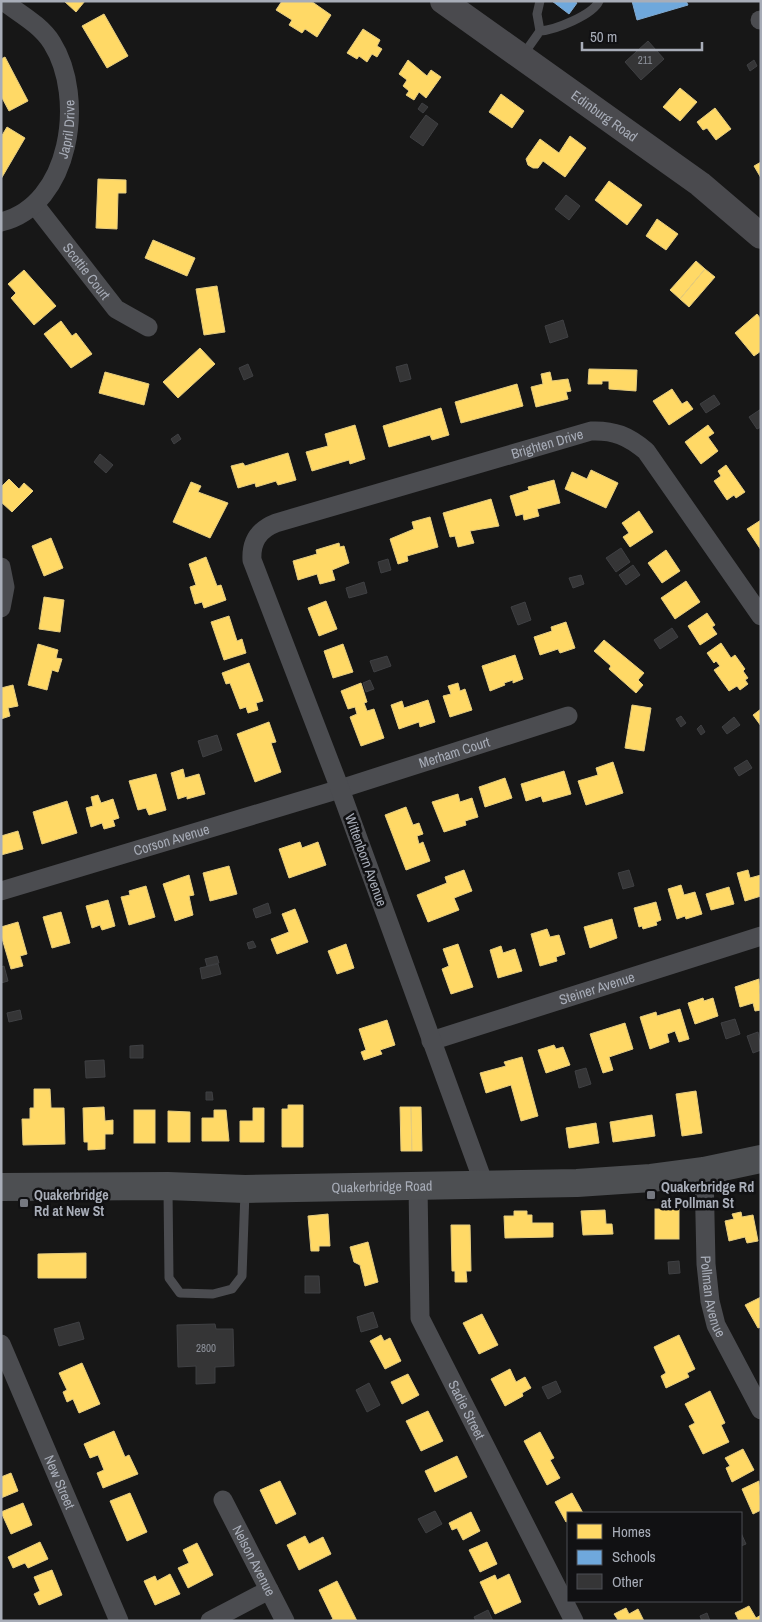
<svg xmlns="http://www.w3.org/2000/svg" width="762" height="1622" viewBox="0 0 762 1622" font-family="'Archivo Narrow',sans-serif">
<rect width="100%" height="100%" fill="#171717"/>
<g fill="#ffd966" stroke="#e5cc7f">
<path d="M64 1H85L76 12Z"/>
<path d="M282 1H311L331 15 317 37 305 29 302 33 289 25 292 20 276 10Z"/>
<path d="M104 14 128 56 107 68 82 26Z"/>
<path d="M363 29 380 40 377 46 382 49 377 57 372 54 367 62 359 56 357 59 347 53Z"/>
<path d="M5 57 28 101 9 111 1 96V59Z"/>
<path d="M408 60 427 76 431 70 441 77 426 98 419 92 414 100 406 95 409 91 403 86 407 80 399 74Z"/>
<path d="M680 88 697 102 680 121 663 107Z"/>
<path d="M501 94 524 111 512 128 489 112Z"/>
<path d="M715 108 731 129 716 140 707 128 703 130 697 122Z"/>
<path d="M7 127 25 138 1 179V137Z"/>
<path d="M570 136 586 148 565 177 543 161 538 168H533L528 165 526 159 540 139 559 153Z"/>
<path d="M761 162V178L754 166Z"/>
<path d="M98 179 126 180V193H118L117 229 96 228Z"/>
<path d="M609 181 642 205 627 225 595 200Z"/>
<path d="M657 219 678 234 666 250 646 236Z"/>
<path d="M153 240 195 258 187 276 145 258Z"/>
<path d="M696 261 705 269 680 299 670 290Z"/>
<path d="M705 269 715 277 689 307 680 299Z"/>
<path d="M24 270 56 306 34 325 11 298 16 293 8 284Z"/>
<path d="M217 286 225 332 204 335 196 289Z"/>
<path d="M757 314 761 319V351L754 356 735 333Z"/>
<path d="M61 321 72 336 76 333 92 354 71 368 44 334Z"/>
<path d="M200 348 215 364 178 398 163 382Z"/>
<path d="M589 369 637 370 636 391 609 389V381H602V384H588Z"/>
<path d="M105 372 149 384 144 405 99 393Z"/>
<path d="M550 372 552 381 568 379 571 391 566 392 568 399 536 407 531 387 543 384 541 374Z"/>
<path d="M517 384 523 406 461 423 455 402Z"/>
<path d="M672 389 682 404 687 401 693 409 669 425 653 401Z"/>
<path d="M441 408 449 435 432 440 430 435 389 447 383 426Z"/>
<path d="M355 425 365 459 350 464 349 460 312 471 306 452 328 446 325 434Z"/>
<path d="M708 425 714 433 708 437 718 451 701 464 685 442Z"/>
<path d="M288 453 296 480 278 485 276 481 256 487 255 483 238 488 231 466 243 463 245 466Z"/>
<path d="M726 465 745 492 736 498 734 495 727 500 714 481 721 476 718 471Z"/>
<path d="M591 470 618 483 606 508 565 489 572 472 587 479Z"/>
<path d="M9 479 19 489 24 483 33 491 12 512 1 502V487Z"/>
<path d="M554 480 560 503 537 509 539 516 524 520 523 514 516 516 510 496 529 490 528 487Z"/>
<path d="M191 482 201 486 198 492 228 503 210 538 173 522Z"/>
<path d="M491 499 499 526 470 531 474 543 458 547 455 536 450 537 443 513Z"/>
<path d="M639 511 653 532 630 547 623 537 629 533 622 523Z"/>
<path d="M430 517 438 547 407 556 408 561 398 564 390 539 414 529 412 522Z"/>
<path d="M761 520V550L747 529Z"/>
<path d="M51 538 63 568 44 576 32 546Z"/>
<path d="M339 543 340 547 344 546 349 563 332 570 335 580 320 584 317 574 298 580 293 561 317 554 316 550Z"/>
<path d="M666 550 680 571 662 583 648 563Z"/>
<path d="M206 557 217 586 221 585 226 600 204 608 202 602 195 604 190 587 196 585 189 564Z"/>
<path d="M686 581 700 602 675 619 661 598Z"/>
<path d="M44 597 64 600 60 632 39 629Z"/>
<path d="M326 601 337 629 319 636 308 608Z"/>
<path d="M707 613 715 625 712 627 717 634 700 645 688 626Z"/>
<path d="M229 616 237 641 242 639 246 653 224 660 211 622Z"/>
<path d="M566 622 575 648 560 653 558 649 540 655 534 637 552 631 551 627Z"/>
<path d="M604 640 644 673 638 680 643 685 636 693 609 669 611 666 594 651Z"/>
<path d="M721 643 731 658 735 655 745 669 743 671 748 678 745 680 748 684 740 690 737 686 729 691 714 670 720 666 716 661 714 663 707 653Z"/>
<path d="M38 644 58 650 56 658 62 659 58 672 52 670 47 690 28 685Z"/>
<path d="M343 644 353 672 333 678 324 651Z"/>
<path d="M515 655 523 679 513 683V680L504 683 505 685 490 691 482 666Z"/>
<path d="M249 663 263 701 256 703 258 710 248 713 246 707 240 709 230 683 226 684 222 673Z"/>
<path d="M361 683 367 702 364 703 367 711 374 709 384 738 361 746 350 717 357 714 355 707 348 709 341 691Z"/>
<path d="M458 683 460 691 465 689 472 710 450 717 443 696 451 694 448 686Z"/>
<path d="M13 685 18 706 8 708 10 716 1 719V688Z"/>
<path d="M428 700 435 722 420 727 419 722 399 729 391 705 402 701 404 708Z"/>
<path d="M632 705 651 708 644 751 625 748Z"/>
<path d="M761 709V726L753 715Z"/>
<path d="M269 722 276 742 271 743 281 772 255 782 237 734Z"/>
<path d="M613 762 623 793 586 805 578 781 598 775 596 768Z"/>
<path d="M183 769 185 778 199 774 205 794 187 799V796L178 799 171 773Z"/>
<path d="M564 771 571 794 543 802 541 796 526 801 521 784Z"/>
<path d="M156 774 166 810 149 815 146 808 138 810 129 781Z"/>
<path d="M505 778 512 798 485 807 479 787Z"/>
<path d="M458 794 460 802 472 798 478 817 465 821 466 825 444 832 432 802Z"/>
<path d="M98 795 101 803 113 799 119 818 113 820 115 826 104 829 102 823 91 827 86 808 93 806 91 797Z"/>
<path d="M67 801 77 833 42 844 33 812Z"/>
<path d="M406 807 413 825 419 823 423 834 417 836 419 844 423 842 430 861 406 870 385 815Z"/>
<path d="M18 831 23 849 1 855V836Z"/>
<path d="M300 842 302 848 318 842 326 865 289 878 279 849Z"/>
<path d="M229 866 237 894 210 901 203 873Z"/>
<path d="M464 870 472 891 454 898 459 910 428 922 417 895 447 883 445 877Z"/>
<path d="M748 870 750 878 761 875V896L745 901 737 873Z"/>
<path d="M189 875 194 895 189 896 193 915 175 921 163 884Z"/>
<path d="M681 885 684 895 695 892 702 914 686 919 685 916 677 919 668 889Z"/>
<path d="M146 886 155 917 129 925 121 897 130 895 129 891Z"/>
<path d="M729 887 734 904 711 910 706 894Z"/>
<path d="M108 900 115 926 102 930 100 925 92 928 86 906Z"/>
<path d="M656 902 661 920 656 922 657 925 643 929 642 926 639 927 634 908Z"/>
<path d="M295 909 308 942 277 954 271 939 289 932 282 914Z"/>
<path d="M61 912 70 943 52 948 43 917Z"/>
<path d="M612 919 617 938 590 948 584 927Z"/>
<path d="M18 922 27 954 20 956 23 966 11 969 1 935V927Z"/>
<path d="M547 929 550 937 559 935 565 954 556 957 557 961 540 966 531 934Z"/>
<path d="M346 944 354 968 337 974 328 951Z"/>
<path d="M458 944 473 987 451 994 442 969 449 966 443 949Z"/>
<path d="M501 946 503 953 515 949 522 971 498 978 490 950Z"/>
<path d="M759 979 761 1010 755 1011 753 1003 740 1007 735 987Z"/>
<path d="M703 998 704 1001 713 998 718 1016 695 1024 688 1003Z"/>
<path d="M680 1009 689 1039 679 1042 675 1031 667 1034 669 1042 650 1049 640 1017 656 1012 657 1016Z"/>
<path d="M387 1020 395 1045 380 1050 382 1054 364 1060 361 1052 366 1050 359 1029Z"/>
<path d="M625 1023 633 1049 609 1057 613 1070 603 1073 590 1034Z"/>
<path d="M554 1045 556 1049 563 1047 570 1065 546 1073 538 1050Z"/>
<path d="M522 1057 538 1116 521 1121 511 1085 486 1093 480 1073 506 1066 504 1062Z"/>
<path d="M34 1089H50L51 1108H64L65 1144 23 1145 22 1119H30V1108H34Z"/>
<path d="M696 1091 702 1133 682 1136 676 1094Z"/>
<path d="M288 1105H303V1147H282V1109H288Z"/>
<path d="M104 1107 105 1121 113 1120V1134H105V1149L88 1150V1142H84L83 1108Z"/>
<path d="M400 1107H411L412 1151H401Z"/>
<path d="M411 1107H421L422 1151H412Z"/>
<path d="M253 1108H264V1142H240V1121H253Z"/>
<rect x="134" y="1110" width="21" height="33"/>
<path d="M214 1110H226L229 1141H202V1118H214Z"/>
<path d="M168 1111 190 1112V1142H168Z"/>
<path d="M652 1115 655 1136 613 1142 610 1122Z"/>
<path d="M596 1123 599 1143 569 1148 566 1128Z"/>
<rect x="655" y="1209" width="24" height="30"/>
<path d="M605 1210 606 1224H612L613 1234 583 1235 581 1211Z"/>
<path d="M514 1211H527V1215H532V1223H553V1237L505 1238 504 1216H514Z"/>
<path d="M741 1212 742 1217 753 1215 758 1241 747 1243 745 1237 729 1241 725 1221 734 1219 732 1214Z"/>
<path d="M328 1214 330 1246H319V1251H311L308 1216Z"/>
<path d="M451 1225H470L471 1271H466L467 1282H455V1271H452Z"/>
<path d="M368 1242 378 1282 365 1286 360 1265 354 1262 350 1247Z"/>
<path d="M86 1253V1278H38V1254Z"/>
<path d="M761 1297V1327L758 1328 745 1305Z"/>
<path d="M482 1314 498 1345 479 1354 463 1323Z"/>
<path d="M381 1335 384 1341 390 1338 401 1361 385 1369 370 1341Z"/>
<path d="M679 1335 695 1369 687 1373 689 1377 666 1388 661 1376 666 1373 654 1347Z"/>
<path d="M82 1363 100 1404 79 1413 73 1399 67 1402 63 1392 67 1390 59 1373Z"/>
<path d="M510 1369 516 1382 525 1377 531 1388 522 1393 523 1396 505 1406 491 1379Z"/>
<path d="M408 1374 419 1395 402 1404 391 1382Z"/>
<path d="M710 1391 725 1423 721 1425 729 1442 703 1454 689 1426 695 1423 685 1404Z"/>
<path d="M428 1411 443 1441 421 1451 406 1421Z"/>
<path d="M114 1431 125 1457 129 1455 138 1474 103 1488 97 1473 104 1470 98 1455 90 1458 84 1444Z"/>
<path d="M540 1432 554 1458 550 1460 560 1478 547 1485 524 1441Z"/>
<path d="M743 1449 754 1470 732 1482 726 1468 730 1466 725 1458Z"/>
<path d="M457 1456 467 1477 435 1492 425 1471Z"/>
<path d="M11 1473 18 1491 1 1498V1477Z"/>
<path d="M280 1481 296 1514 276 1524 260 1490Z"/>
<path d="M759 1481 761 1510 753 1514 742 1489Z"/>
<path d="M130 1493 147 1532 127 1541 110 1501Z"/>
<path d="M572 1493 583 1513H568V1521L566 1522 555 1502Z"/>
<path d="M23 1503 32 1525 11 1534 1 1512Z"/>
<path d="M471 1512 480 1531 463 1540 457 1528 452 1530 449 1523Z"/>
<path d="M305 1536 309 1544 323 1537 331 1554 299 1570 287 1545Z"/>
<path d="M40 1542 48 1559 28 1568 25 1563 13 1568 8 1557Z"/>
<path d="M487 1542 497 1564 480 1572 469 1550Z"/>
<path d="M197 1543 213 1575 188 1588 178 1568 189 1563 183 1550Z"/>
<path d="M52 1570 62 1595 39 1605 34 1594 40 1591 34 1577Z"/>
<path d="M170 1574 180 1594 155 1605 144 1581 155 1576 157 1581Z"/>
<path d="M509 1574 521 1602 495 1614 480 1582 495 1575 497 1580Z"/>
<path d="M337 1581 357 1621H329L333 1619 319 1590Z"/>
<path d="M749 1606 756 1618 761 1615V1621H739L735 1613Z"/>
<path d="M626 1608 629 1614 638 1609 644 1621H615L618 1620 614 1614Z"/>
</g>
<g fill="#6fa8dc" stroke="#80aad1">
<path d="M552 1H574L577 3 569 14Z"/>
<path d="M632 1H686L688 5 637 20Z"/>
</g>
<g fill="#353536" stroke="#3f4043">
<path d="M648 41 664 59 641 80 625 62Z"/>
<path d="M754 60 757 66 750 71 747 65Z"/>
<path d="M422 103 428 107 423 113 418 109Z"/>
<path d="M426 115 438 124 423 146 410 137Z"/>
<path d="M566 195 580 206 569 220 555 209Z"/>
<path d="M563 320 568 337 550 343 545 326Z"/>
<path d="M248 364 253 376 244 380 239 368Z"/>
<path d="M407 364 411 379 400 382 396 367Z"/>
<path d="M714 395 720 404 706 413 700 404Z"/>
<path d="M761 409V427L757 429 749 417Z"/>
<path d="M178 434 181 439 174 444 171 439Z"/>
<path d="M100 454 113 465 106 473 94 462Z"/>
<path d="M621 548 630 562 616 572 606 558Z"/>
<path d="M388 559 391 570 381 573 378 562Z"/>
<path d="M633 565 640 575 626 585 619 575Z"/>
<path d="M581 575 584 584 573 588 569 578Z"/>
<path d="M364 582 367 593 349 598 346 588Z"/>
<path d="M525 602 531 620 518 625 511 607Z"/>
<path d="M672 628 678 637 660 649 654 640Z"/>
<path d="M387 656 391 666 374 672 370 661Z"/>
<path d="M370 680 374 689 366 692 363 683Z"/>
<path d="M681 716 686 723 681 727 676 719Z"/>
<path d="M734 717 740 725 727 734 722 727Z"/>
<path d="M701 725 705 732 701 735 697 729Z"/>
<path d="M217 735 222 750 203 757 198 741Z"/>
<path d="M747 760 752 768 739 776 734 768Z"/>
<path d="M629 870 634 886 623 889 618 873Z"/>
<path d="M268 903 271 913 256 918 253 909Z"/>
<path d="M253 941 256 947 249 949 247 943Z"/>
<path d="M217 956 219 963 207 966 205 959Z"/>
<path d="M218 964 221 974 202 979 200 968Z"/>
<path d="M4 966 8 981 1 983V967Z"/>
<path d="M20 1010 22 1019 9 1022 7 1013Z"/>
<path d="M735 1019 740 1034 726 1039 721 1023Z"/>
<path d="M758 1032 761 1050 753 1053 747 1036Z"/>
<path d="M143 1045V1058H130V1046Z"/>
<path d="M104 1060 105 1077 86 1078 85 1061Z"/>
<path d="M586 1068 591 1084 579 1088 575 1071Z"/>
<path d="M206 1092H212L213 1100H206Z"/>
<path d="M679 1261 680 1273 669 1274 668 1262Z"/>
<path d="M305 1276H319L320 1293H305Z"/>
<path d="M373 1312 378 1327 361 1332 357 1317Z"/>
<path d="M79 1322 84 1339 59 1346 54 1329Z"/>
<path d="M215 1324 216 1329H233L234 1366 215 1367V1383L196 1384V1366L178 1367 177 1325Z"/>
<path d="M556 1381 561 1392 548 1399 542 1387Z"/>
<path d="M369 1383 380 1405 367 1412 356 1390Z"/>
<path d="M435 1511 442 1524 426 1533 418 1519Z"/>
<path d="M741 1533 746 1544 741 1546Z"/>
<path d="M488 1610 493 1621H476L474 1617Z"/>
<path d="M707 1613 710 1621H702L700 1616Z"/>
</g>
<g fill="none" stroke-linecap="round" stroke-linejoin="round">
<g stroke="#4b4c50" stroke-width="9">
<path d="M540 1 537 14 540 31"/>
<path d="M523 55 540 31C555 30 593 15 599 1"/>
<path d="M168 1190 169 1278 180 1293 213 1294 232 1289 242 1276 245 1192"/>
</g>
<g stroke="#4b4c50" stroke-width="19">
<path d="M760 20H761"/>
<path id="s1" d="M35 205 116 309 148 327"/>
<path id="s2" d="M1 222C71 205 86 97 52 43 41 25 20 14 3 1"/>
<path d="M1 567 5 587 1 608"/>
<path id="s3" d="M1 891 340 789 568 716"/>
<path id="s4" d="M431 1041 761 936"/>
<path id="s5" d="M704 1171 706 1264 710 1301 716 1325 761 1410"/>
<path id="s6" d="M484 1184 340 789 252 560C251 542 258 530 276 523L591 431C614 430 628 436 646 451L761 616"/>
<path id="s7" d="M418 1185 420 1318 574 1621"/>
<path id="s8" d="M1 1344 119 1621"/>
<path id="s9" d="M223 1500 285 1621"/>
<path d="M210 1621 269 1590"/>
</g>
<path stroke="#4a4a4e" stroke-width="26" id="s10" d="M443 1 700 184 761 236"/>
<path stroke="#4d4f52" stroke-width="28" id="s11" d="M1 1187 168 1186 245 1189 577 1183 651 1178 704 1171 761 1159"/>
</g>
<g fill="#757880" stroke="#111113" stroke-width="2">
<rect x="646" y="1190" width="10" height="10" rx="2.5"/>
<rect x="19" y="1198" width="10" height="10" rx="2.5"/>
</g>
<g text-anchor="middle" stroke-width="5" stroke-linejoin="round" paint-order="stroke">
<g font-size="11" fill="#8b8f98">
<text x="645" y="64">211</text>
<text x="206" y="1352">2800</text>
</g>
<g font-size="14" fill="#a8adb8" stroke="#111113">
<text dy="5" stroke="none"><textPath href="#s10" startOffset="198">Edinburg Road</textPath></text>
<text dy="5" stroke="none"><textPath href="#s2" startOffset="122">Japril Drive</textPath></text>
<text dy="5" stroke="none"><textPath href="#s1" startOffset="84">Scottie Court</textPath></text>
<text dy="5" stroke="none"><textPath href="#s6" startOffset="996">Brighten Drive</textPath></text>
<text dy="5" stroke="none"><textPath href="#s3" startOffset="474">Merham Court</textPath></text>
<text dy="5" stroke="none"><textPath href="#s3" startOffset="178">Corson Avenue</textPath></text>
<text transform="translate(366 860) rotate(70)" y="5">Wittenborn Avenue</text>
<text dy="5" stroke="none"><textPath href="#s4" startOffset="174">Steiner Avenue</textPath></text>
<text dy="5" stroke="none"><textPath href="#s11" startOffset="381">Quakerbridge Road</textPath></text>
<text dy="5" stroke="none"><textPath href="#s5" startOffset="126">Pollman Avenue</textPath></text>
<text dy="5" stroke="none"><textPath href="#s7" startOffset="236">Sadie Street</textPath></text>
<text dy="5" stroke="none"><textPath href="#s8" startOffset="150">New Street</textPath></text>
<text dy="5" stroke="none"><textPath href="#s9" startOffset="68">Nelson Avenue</textPath></text>
</g>
<g font-size="14" font-weight="bold" fill="#a8adb8" stroke="#111113" text-anchor="start">
<text x="661" y="1192">Quakerbridge Rd<tspan x="661" dy="16">at Pollman St</tspan></text>
<text x="34" y="1200">Quakerbridge<tspan x="34" dy="16">Rd at New St</tspan></text>
</g>
</g>
<rect width="762" height="1622" fill="none" stroke="#a8adb8" stroke-width="5"/>
<rect x="567" y="1512" width="175" height="90" fill="#111113" stroke="#4d4f55"/>
<rect x="577" y="1524" width="25" height="15" fill="#ffd966" stroke="#4d4f55"/>
<text x="612" y="1537" font-size="15" fill="#a8adb8">Homes</text>
<rect x="577" y="1550" width="25" height="15" fill="#6fa8dc" stroke="#4d4f55"/>
<text x="612" y="1562" font-size="15" fill="#a8adb8">Schools</text>
<rect x="577" y="1574" width="25" height="15" fill="#353536" stroke="#4d4f55"/>
<text x="612" y="1587" font-size="15" fill="#a8adb8">Other</text>
<path d="M582 42v8h120v-8" fill="none" stroke="#a8adb8" stroke-width="2.5"/>
<text x="590" y="42" font-size="15" fill="#a8adb8" stroke="#111113" stroke-width="4" paint-order="stroke">50 m</text>
</svg>
